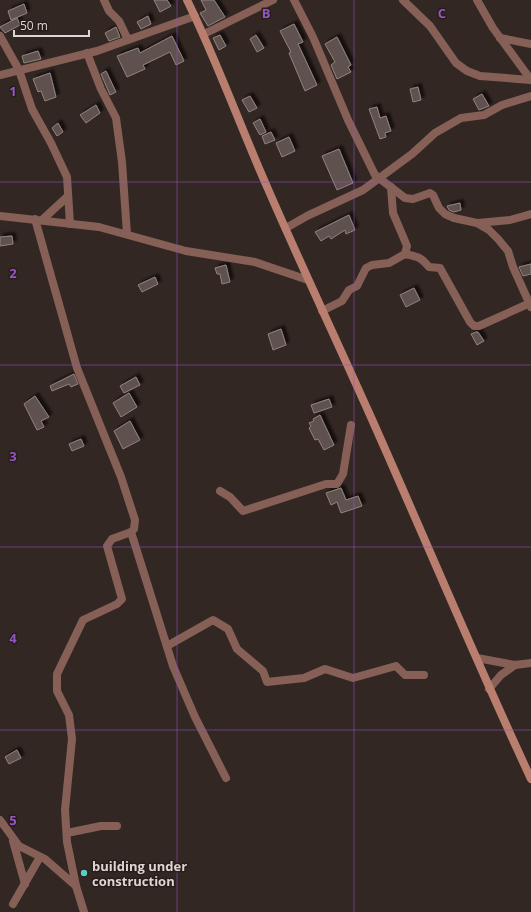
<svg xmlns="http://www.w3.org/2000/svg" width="531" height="912" viewBox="0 0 531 912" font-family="'Open Sans',sans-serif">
<defs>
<filter id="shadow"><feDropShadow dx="3.5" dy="-3.5" stdDeviation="1" flood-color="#0009"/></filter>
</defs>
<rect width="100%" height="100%" fill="#332724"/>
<g fill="#5e514e" stroke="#92837f" filter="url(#shadow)">
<path d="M154 0H167L171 6 160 12Z"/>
<path d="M201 0H214L225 17 208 26 200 13 206 10Z"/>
<path d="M24 4 27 13 11 20 8 11Z"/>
<path d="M148 16 151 24 141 29 137 22Z"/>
<path d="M17 18 20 25 5 33 0 27Z"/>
<path d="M294 24 303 42 298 44 317 85 305 91 289 53 291 52 280 31Z"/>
<path d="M116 27 120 37 109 41 105 33Z"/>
<path d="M220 35 226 46 219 50 213 38Z"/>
<path d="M256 35 264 48 257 52 250 39Z"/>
<path d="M172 36 184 61 176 65 170 52 143 65 145 69 127 77 117 56 138 48 140 53Z"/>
<path d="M337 37 351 65 348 67 351 72 337 79 331 65 335 62 325 44Z"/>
<path d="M38 51 41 59 24 63 22 56Z"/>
<path d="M106 71 116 92 110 95 101 74Z"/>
<path d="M50 73 56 97 45 101 41 91 38 92 33 79Z"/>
<path d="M418 87 421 100 413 102 410 89Z"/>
<path d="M482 94 489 106 479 110 473 99Z"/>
<path d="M250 96 257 108 249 112 242 100Z"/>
<path d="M96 105 100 113 86 123 80 115Z"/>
<path d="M377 107 380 118 386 116 391 131 385 133 386 137 380 139 369 109Z"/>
<path d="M260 119 266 132 260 135 253 123Z"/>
<path d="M58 123 63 132 57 136 52 128Z"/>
<path d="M271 132 275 140 265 144 262 136Z"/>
<path d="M289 137 295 151 282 157 276 143Z"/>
<path d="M339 149 353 183 337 190 322 156Z"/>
<path d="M460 203 461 210 454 212 449 210 447 206Z"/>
<path d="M349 215 355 230 346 234 345 230 331 239 329 236 321 241 315 232Z"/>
<path d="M12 236 13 244 0 246V237Z"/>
<path d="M531 264V274L523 276 519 267Z"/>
<path d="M226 265 230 282 222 284 220 274H217L215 268Z"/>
<path d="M155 277 158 284 142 292 138 285Z"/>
<path d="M414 288 420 300 406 307 400 295Z"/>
<path d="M281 329 286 345 273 350 268 334Z"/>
<path d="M476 332H478L484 341 477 345 471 334Z"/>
<path d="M74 374 78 384 71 387 69 384 52 391 50 386Z"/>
<path d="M136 377 140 385 124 393 120 386Z"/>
<path d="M129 393 137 407 121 417 113 403Z"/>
<path d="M35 396 49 417 41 421 44 427 37 430 24 404Z"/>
<path d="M329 399 332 407 314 413 311 405Z"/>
<path d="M320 415 334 445 324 450 318 439 315 440 309 428 311 426 309 423 314 421 313 419Z"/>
<path d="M130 421 140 440 123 449 114 431Z"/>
<path d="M81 439 84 446 72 451 69 444Z"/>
<path d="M341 488 346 500 358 496 362 506 341 513 337 502 331 505 326 493Z"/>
<path d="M17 750 21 758 9 764 5 757Z"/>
</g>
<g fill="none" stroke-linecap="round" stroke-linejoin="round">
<g stroke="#866057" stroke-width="8">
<path d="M104 0 109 11 119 21 128 40"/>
<path d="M294 0 313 37 348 120 375 175 405 198 413 199 430 193 433 195 439 208 445 214 454 218 477 223 489 230 498 239 508 251 513 267 531 307"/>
<path d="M403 0 430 26 456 63 467 71 480 76 531 80"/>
<path d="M477 0 493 28 531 80"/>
<path d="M204 34 273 0"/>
<path d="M0 36 19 70 32 109 51 143 67 177 70 224"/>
<path d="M500 38 531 44"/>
<path d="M87 53 101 89 116 118 122 162 127 234"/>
<path d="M0 75 97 51 195 16"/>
<path d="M0 216 99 227 186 251 255 262 308 280"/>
<path d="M35 219 77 368 121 477 135 520 134 529 131 532 112 539 107 546 122 599 117 604 83 620 57 674V691L69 715 72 739 65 810 67 842 76 886 84 912"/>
<path d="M42 220 67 197"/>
<path d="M478 223 510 220 531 214"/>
<path d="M286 228 307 216 363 190 412 154 435 133 461 118 484 115 502 105 531 96"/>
<path d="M405 254C417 257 420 256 429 267L440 268 470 322 474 326H479L530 303"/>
<path d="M322 311 342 301 349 290 357 286 366 268 372 265 389 263 405 254 407 246 393 213 391 187"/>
<path d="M220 491 230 497 243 511 326 484H337L343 474 351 425"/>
<path d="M131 532 173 666 195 717 226 778"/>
<path d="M167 646 213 620 228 629 237 649 263 671 267 682 304 678 325 669 353 678 396 666 405 675H424"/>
<path d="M477 658 515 665 531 663"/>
<path d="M489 689 501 675 515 665"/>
<path d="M0 820 19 846 45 859 76 886"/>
<path d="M67 833 101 826H117"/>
<path d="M13 841 25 884"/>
<path d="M13 904 40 857"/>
</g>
<path stroke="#ba7e6f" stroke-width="8" d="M187 0C217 61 240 126 268 189 301 265 336 339 370 415 424 536 475 659 531 779"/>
</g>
<path fill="none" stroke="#9456c4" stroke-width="1" stroke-opacity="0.55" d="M177 0V912M354 0V912M0 182H531M0 365H531M0 547H531M0 730H531"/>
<circle fill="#58cec0" stroke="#291d1a" stroke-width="1.5" cx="84" cy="873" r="4"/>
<g text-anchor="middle" stroke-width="3" stroke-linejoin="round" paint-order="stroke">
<g font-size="13" font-weight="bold" fill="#ded6d4" stroke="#291d1a" text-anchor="start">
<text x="92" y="871">building under<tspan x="92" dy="15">construction</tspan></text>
</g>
</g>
<g font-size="13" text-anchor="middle" font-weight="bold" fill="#9456c4" stroke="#291d1a" stroke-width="3" stroke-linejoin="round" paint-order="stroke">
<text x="266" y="18">B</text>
<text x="442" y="18">C</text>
<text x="13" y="96">1</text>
<text x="13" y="278">2</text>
<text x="13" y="461">3</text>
<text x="13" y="643">4</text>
<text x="13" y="825">5</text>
</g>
<path d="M14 30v6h75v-6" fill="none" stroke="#ded6d4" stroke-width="2"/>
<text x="20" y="30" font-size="12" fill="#ded6d4" stroke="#291d1a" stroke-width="3" paint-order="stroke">50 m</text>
</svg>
